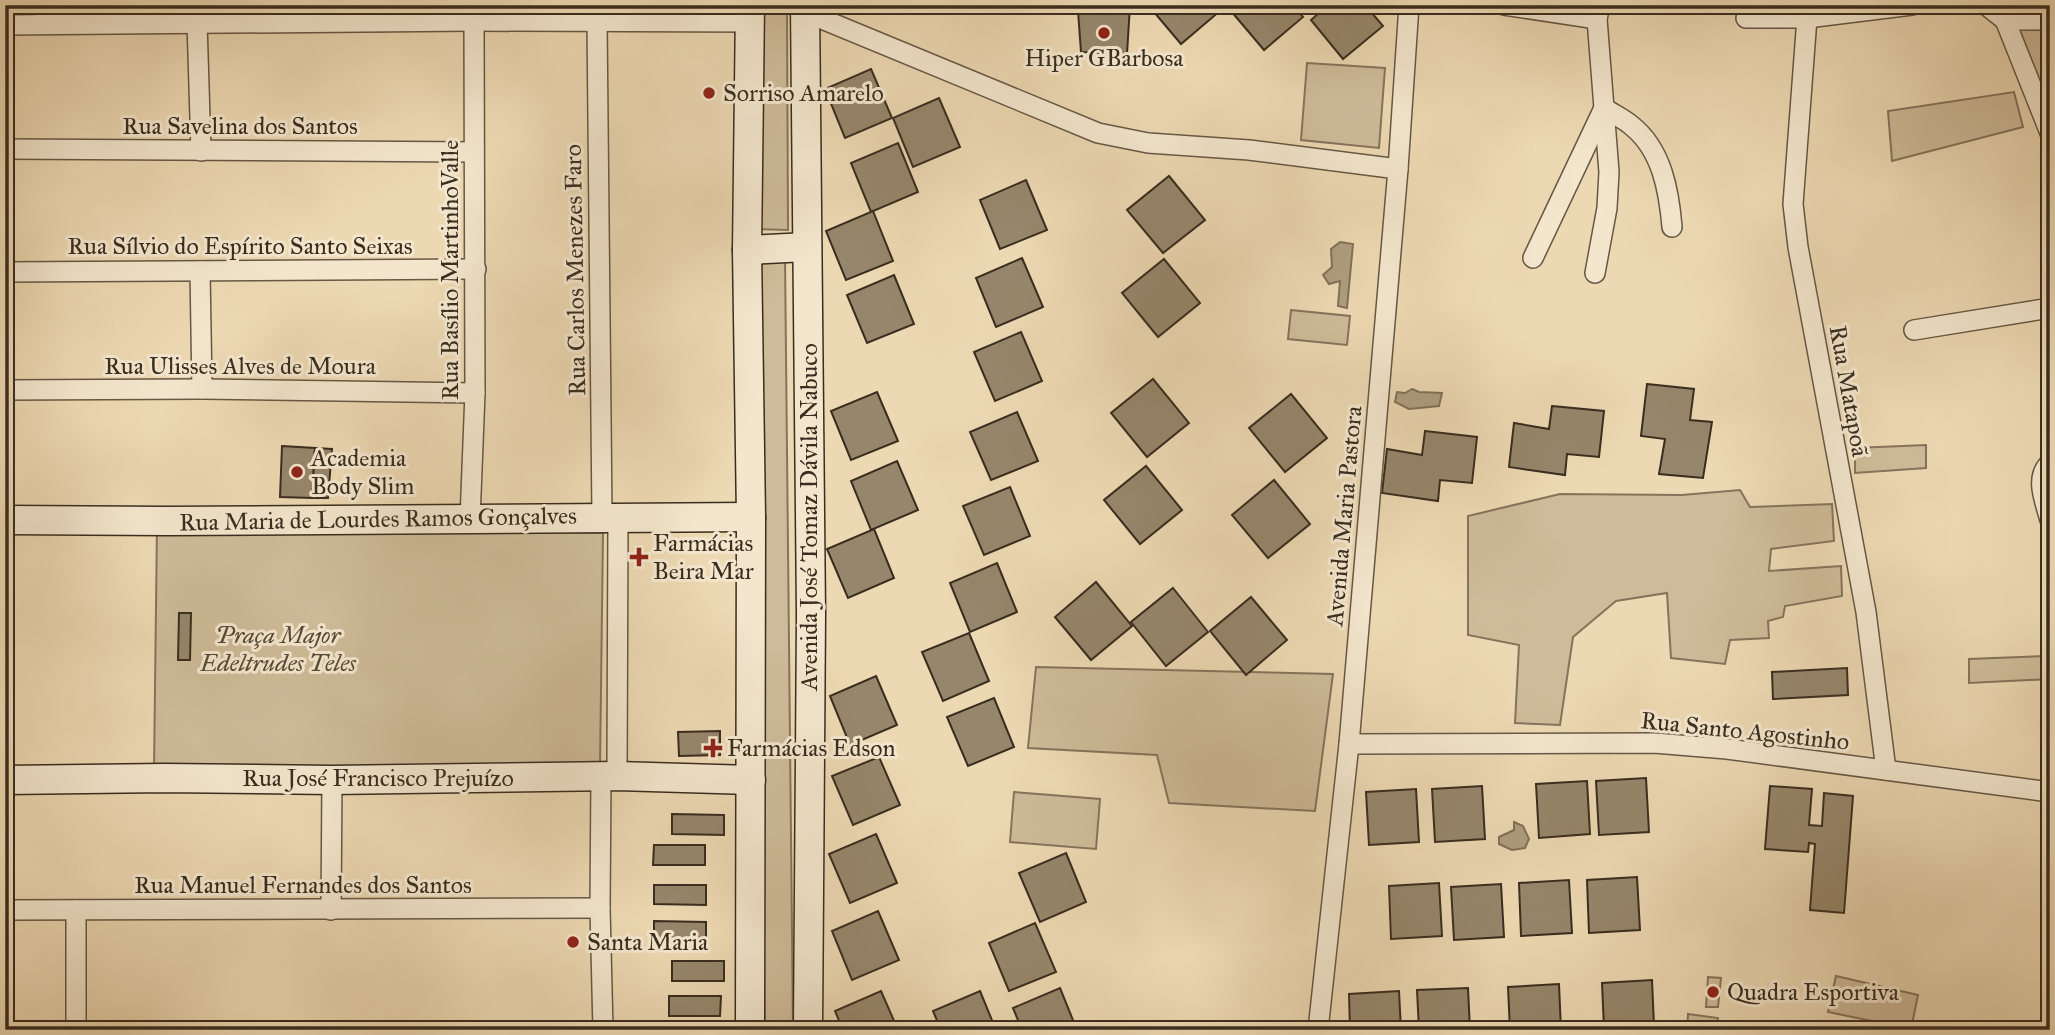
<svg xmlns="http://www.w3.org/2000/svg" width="2055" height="1035" viewBox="0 0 2055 1035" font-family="'IM FELL Great Primer',serif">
<rect width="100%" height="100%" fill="#ecd8b2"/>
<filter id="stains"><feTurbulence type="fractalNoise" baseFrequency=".00286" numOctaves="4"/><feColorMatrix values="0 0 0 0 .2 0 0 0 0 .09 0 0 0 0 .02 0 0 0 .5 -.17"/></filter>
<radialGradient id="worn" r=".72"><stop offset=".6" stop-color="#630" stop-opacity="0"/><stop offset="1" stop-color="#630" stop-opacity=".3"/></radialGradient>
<g fill="#cebb99" stroke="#84745c" stroke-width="2">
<path d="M756 5H787L788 230 755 229Z"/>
<path d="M1997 11 2050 15V140Z"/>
<path d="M1307 63 1385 68 1379 148 1301 140Z"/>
<path d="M2014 92 2023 127 1892 161 1888 111Z"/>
<path d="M785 257 793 1030H765L754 259Z"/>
<path d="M1291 310 1350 316 1347 345 1288 339Z"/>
<path d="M1926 445V468L1855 473V448Z"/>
<path d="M1740 490 1750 507 1832 504 1834 541 1771 549 1769 571 1841 566 1842 596 1785 606 1783 617 1768 621 1769 638 1730 640 1725 664 1671 658 1667 593 1616 601 1573 637 1560 725 1515 723 1519 645 1468 635V516L1560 494 1682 495Z"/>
<path d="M157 525 603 533 600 766 154 771Z"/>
<path d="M2047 656 2050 679 1969 683V659Z"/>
<path d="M1036 667 1333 674 1315 811 1169 803 1157 755 1028 748Z"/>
<path d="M1014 792 1100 799 1096 849 1010 842Z"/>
<path d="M1836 976 1918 995 1911 1029 1828 1012Z"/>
<path d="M1708 977 1721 978 1718 1007H1706Z"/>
<path d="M1688 1014 1718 1018 1716 1030H1687Z"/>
</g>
<g fill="#af9e80" stroke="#807159" stroke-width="2">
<path d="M1340 242 1353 244 1347 308 1338 306 1340 281 1329 284 1323 275 1332 267 1331 249Z"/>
<path d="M1412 389 1419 392 1442 393 1439 406 1409 409 1395 402 1397 392 1405 393Z"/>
<path d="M1514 822 1523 826 1529 839 1525 848 1512 850 1499 844V837L1514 830Z"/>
</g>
<g fill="#96866b" stroke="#392d1f" stroke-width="2">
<path d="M1060 5H1130L1127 54 1081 52 1078 11 1062 13Z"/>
<path d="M1148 5H1215L1220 11 1181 44Z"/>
<path d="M1238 5H1293L1303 17 1264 50 1231 11Z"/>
<path d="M1328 5H1365L1383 26 1343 59 1311 20Z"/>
<path d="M871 69 892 118 845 138 825 89Z"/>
<path d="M939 98 960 147 913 167 893 118Z"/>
<path d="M898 143 918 192 871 212 851 163Z"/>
<path d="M1169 176 1205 220 1163 253 1127 210Z"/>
<path d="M1026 180 1047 230 1000 249 980 200Z"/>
<path d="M873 211 893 261 846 280 826 231Z"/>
<path d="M1022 258 1043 307 996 327 976 278Z"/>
<path d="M1164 259 1200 303 1158 337 1122 293Z"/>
<path d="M894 275 914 324 867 343 847 295Z"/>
<path d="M1021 332 1042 381 995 401 974 352Z"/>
<path d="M1153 379 1189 423 1147 457 1111 413Z"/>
<path d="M1647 384 1694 389 1690 420 1712 422 1703 478 1659 474 1665 439 1641 436Z"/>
<path d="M877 392 898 441 851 460 831 411Z"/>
<path d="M1291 394 1327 438 1285 472 1249 428Z"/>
<path d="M1552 406 1604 411 1599 457 1567 454 1565 475 1509 467 1514 423 1549 429Z"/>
<path d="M1017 412 1038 461 991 480 970 432Z"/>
<path d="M1425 431 1477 437 1472 483 1440 480 1438 501 1382 493 1387 449 1422 455Z"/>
<path d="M282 446 315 448 312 498 280 497Z"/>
<path d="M315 448 332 449 328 498H312Z"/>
<path d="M897 461 918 510 871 530 851 481Z"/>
<path d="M1146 466 1182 510 1140 544 1104 500Z"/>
<path d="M1274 480 1310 524 1268 558 1232 515Z"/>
<path d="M1010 487 1030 536 984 555 963 506Z"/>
<path d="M874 529 894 578 848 598 827 549Z"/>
<path d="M997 563 1017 612 970 632 950 583Z"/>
<path d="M1096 582 1132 626 1091 660 1055 617Z"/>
<path d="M1173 588 1208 632 1166 666 1131 622Z"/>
<path d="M1251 597 1287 640 1246 675 1210 631Z"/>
<path d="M179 613H191L190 660H178Z"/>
<path d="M969 633 989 681 943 701 922 652Z"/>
<path d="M1847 668 1848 695 1773 699 1772 672Z"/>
<path d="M876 676 897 725 850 745 830 696Z"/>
<path d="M994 698 1014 747 968 766 947 717Z"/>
<path d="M720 731V755L679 756 678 732Z"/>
<path d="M879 757 900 805 853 825 832 776Z"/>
<path d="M1646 778 1649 832 1599 835 1596 781Z"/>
<path d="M1587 781 1590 834 1539 838 1536 784Z"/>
<path d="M1482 786 1485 839 1435 842 1432 789Z"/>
<path d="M1770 786 1812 789 1809 825 1822 826 1824 793 1853 796 1844 913 1810 910 1815 844 1809 843 1808 852 1765 849Z"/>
<path d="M1416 789 1419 842 1369 845 1366 792Z"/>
<path d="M672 814 724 815V835L672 834Z"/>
<path d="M876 834 897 883 850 903 829 854Z"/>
<path d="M654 845H705V865H653Z"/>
<path d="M1066 853 1086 902 1040 922 1019 873Z"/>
<path d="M1637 877 1640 930 1589 933 1587 880Z"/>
<path d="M1569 880 1572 933 1521 936 1519 883Z"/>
<path d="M1439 883 1442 936 1391 939 1389 886Z"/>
<path d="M1501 884 1504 937 1454 940 1451 887Z"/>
<path d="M654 885H706V905L654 904Z"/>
<path d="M878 911 899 960 852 980 832 931Z"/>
<path d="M654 921 706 922V942L654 941Z"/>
<path d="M1035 923 1056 972 1009 991 989 943Z"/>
<rect x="672" y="961" width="52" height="20"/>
<path d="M1652 980 1654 1026 1604 1028 1602 983Z"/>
<path d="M1559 984 1561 1030H1510L1508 987Z"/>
<path d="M1060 988 1077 1030H1022L1013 1008Z"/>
<path d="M1468 988 1470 1030H1419L1417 990Z"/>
<path d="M881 991 898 1030H843L835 1011Z"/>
<path d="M980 991 996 1030H941L933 1011Z"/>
<path d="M1399 991 1401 1030H1350L1349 994Z"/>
<path d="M669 996H721L720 1016H669Z"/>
</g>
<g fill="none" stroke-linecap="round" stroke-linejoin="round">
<g stroke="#665844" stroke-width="22">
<g id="street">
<path d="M45 5V24"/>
<path d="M1504 5 1597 19"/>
<path d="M1986 5 2005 20H2050"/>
<path d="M805 12 1098 133 1148 143 1249 150 1398 169"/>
<path d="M1746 18H1807L1912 5"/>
<path d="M1807 18 1793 204 1798 247 1866 612 1886 770"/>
<path d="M2005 20 2050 133"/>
<path d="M597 21 602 517"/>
<path d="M197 22 201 151"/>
<path d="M5 25 474 21 751 22"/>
<path d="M1604 108C1613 114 1624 119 1632 126 1662 150 1669 191 1672 227"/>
<path d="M5 149 474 152"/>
<path d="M1533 258 1603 110"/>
<path d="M200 271 202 389"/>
<path d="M5 272 476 269"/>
<path d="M1595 273 1607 208 1609 172 1597 19 1600 5"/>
<path d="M1914 330 2050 308"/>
<path d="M5 390 202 389 475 393"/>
<path d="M2050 463C2034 478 2045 501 2050 520"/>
<path d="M470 519 475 393 474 21"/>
<path d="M1349 744 1654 743 1727 749 2050 792"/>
<path d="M601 776 600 908 603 1030"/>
<path d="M617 776 618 517"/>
<path d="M5 910 600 908"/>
<path d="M331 910 332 780"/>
<path d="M76 1030V910"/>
<path d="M1318 1030 1349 744 1398 169 1409 5"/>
</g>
</g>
<g stroke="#392d1f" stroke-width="31">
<g id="secondary">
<path d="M805 5 811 615 808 1030"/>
<path d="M747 250 807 247"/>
<path d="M5 520 167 521 751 517"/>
<path d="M5 780 164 778 332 780 617 776 751 780"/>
<path d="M750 1030 751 517 747 250 750 5"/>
</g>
</g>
<use href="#street" stroke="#f3e6cd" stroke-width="19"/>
<use href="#secondary" stroke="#f3e6cd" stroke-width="28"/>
</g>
<g fill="#8f2418" stroke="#f3e6cd" stroke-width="2.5">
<circle cx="1104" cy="33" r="7"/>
<circle cx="709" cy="93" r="7"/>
<circle cx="297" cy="472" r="7"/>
<path d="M635.5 546.5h7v7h7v7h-7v7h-7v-7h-7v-7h7z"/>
<path d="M709.5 737.5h7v7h7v7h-7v7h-7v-7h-7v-7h7z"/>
<circle cx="573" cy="942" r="7"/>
<circle cx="1713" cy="992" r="7"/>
</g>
<g text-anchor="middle" stroke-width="6" stroke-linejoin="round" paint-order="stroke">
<g font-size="24" fill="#392d1f" stroke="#f3e6cd" text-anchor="start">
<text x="1104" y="66" text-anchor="middle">Hiper GBarbosa</text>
<text x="723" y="101">Sorriso Amarelo</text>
<text x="311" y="466">Academia<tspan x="311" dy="28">Body Slim</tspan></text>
<text x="653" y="551">Farmácias<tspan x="653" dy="28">Beira Mar</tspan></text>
<text x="727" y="756">Farmácias Edson</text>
<text x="587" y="950">Santa Maria</text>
<text x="1727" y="1000">Quadra Esportiva</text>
</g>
<g font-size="24" fill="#392d1f" stroke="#f3e6cd">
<text x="240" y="134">Rua Savelina dos Santos</text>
<text x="240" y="254">Rua Sílvio do Espírito Santo Seixas</text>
<text transform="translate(450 270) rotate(-90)" y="8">Rua Basílio MartinhoValle</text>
<text transform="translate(575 270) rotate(-91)" y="8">Rua Carlos Menezes Faro</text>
<text x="240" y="374">Rua Ulisses Alves de Moura</text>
<text transform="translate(1849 391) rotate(80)" y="8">Rua Matapoã</text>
<text transform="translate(1344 516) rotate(-85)" y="8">Avenida Maria Pastora</text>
<text transform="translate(809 517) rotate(-90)" y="8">Avenida José Tomaz Dávila Nabuco</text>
<text transform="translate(378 519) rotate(-1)" y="8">Rua Maria de Lourdes Ramos Gonçalves</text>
<text transform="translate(1745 731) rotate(6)" y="8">Rua Santo Agostinho</text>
<text x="378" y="786">Rua José Francisco Prejuízo</text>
<text x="303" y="893">Rua Manuel Fernandes dos Santos</text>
</g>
<g font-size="24" font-style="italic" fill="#574937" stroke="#f3e6cd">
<text x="278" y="643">Praça Major<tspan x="278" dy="28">Edeltrudes Teles</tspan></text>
</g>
</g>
<rect width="2055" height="1035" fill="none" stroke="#ecd8b2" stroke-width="28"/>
<rect x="7" y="7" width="2041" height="1021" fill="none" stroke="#392d1f" stroke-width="3.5"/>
<rect x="14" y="14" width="2027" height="1007" fill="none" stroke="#392d1f" stroke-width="2"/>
<rect width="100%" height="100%" filter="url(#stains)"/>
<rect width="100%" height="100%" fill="url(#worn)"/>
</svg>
